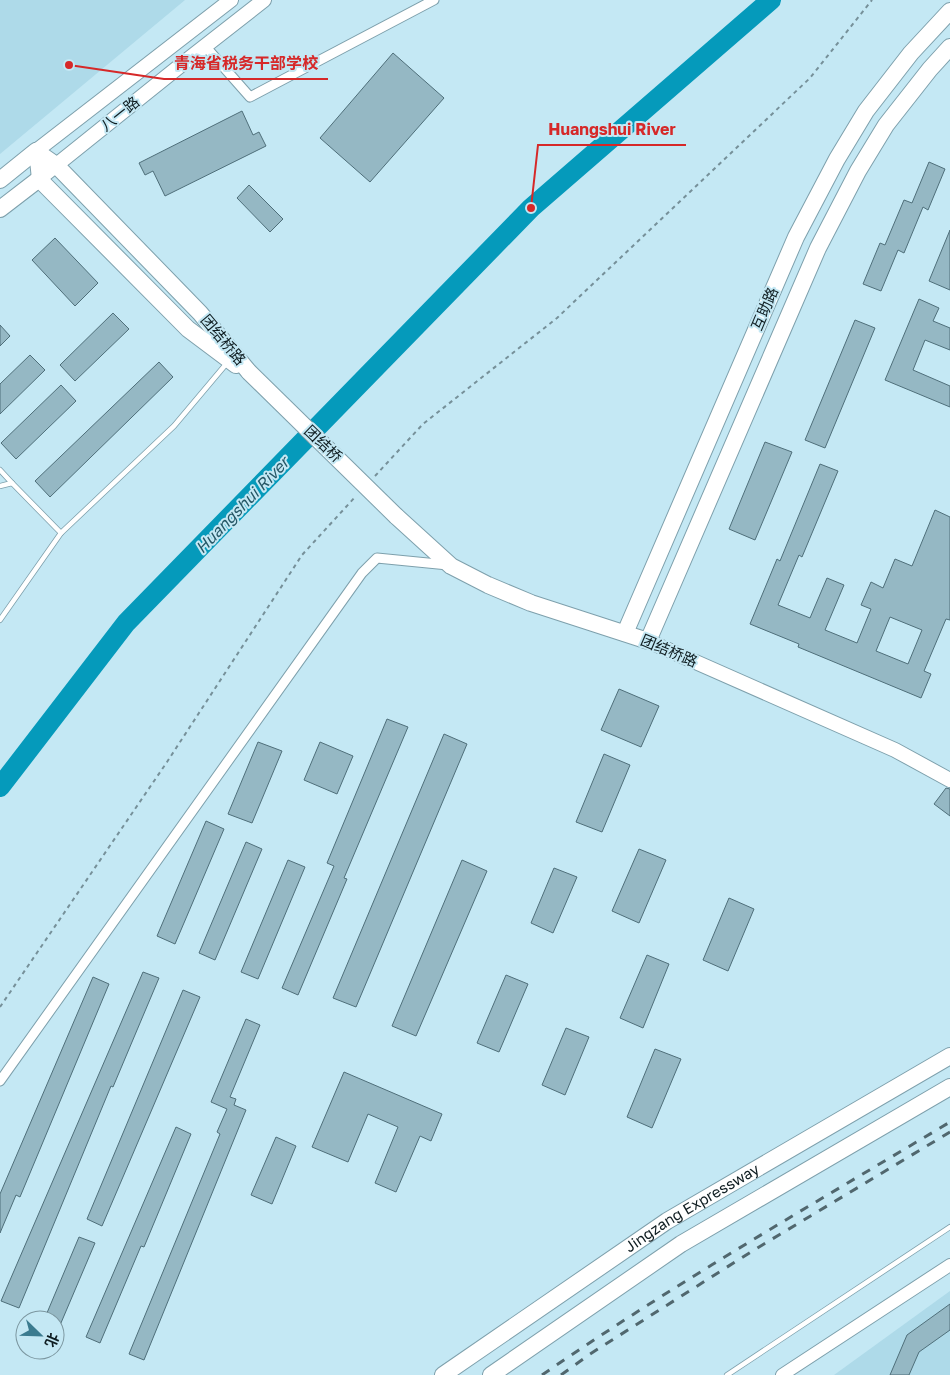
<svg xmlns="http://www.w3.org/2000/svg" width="950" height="1375" viewBox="0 0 950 1375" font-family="'Golos Text','Noto Sans SC',sans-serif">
<rect width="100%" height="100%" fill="#c4e8f4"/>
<g fill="#aedae9">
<path d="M0 0H185L0 154Z"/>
<path d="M950 1291V1375H834Z"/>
</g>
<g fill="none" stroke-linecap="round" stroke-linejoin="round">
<path stroke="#059abb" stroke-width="20" d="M0 787 126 623 531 208 771 0"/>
</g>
<g fill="#95b8c4" stroke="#4f6f7a" fill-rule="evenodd">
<path d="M393 53 444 98 370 182 320 138Z"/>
<path d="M242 111 253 135 259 132 266 146 165 196 153 171 145 175 139 163Z"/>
<path d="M929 162 945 169 928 210 923 207 904 253 898 250 881 291 863 284 880 243 885 245 904 200 912 203Z"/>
<path d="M249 185 283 219 270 232 237 198Z"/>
<path d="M950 230V290L929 281Z"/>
<path d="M55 238 98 283 75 306 32 260Z"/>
<path d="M919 299 939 308 933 321 950 328V350L925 340 913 370 950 386V407L885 380Z"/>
<path d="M113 313 129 329 75 381 60 365Z"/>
<path d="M855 320 875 328 825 448 805 440Z"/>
<path d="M0 325 10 336 0 346Z"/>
<path d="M30 355 45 370 0 414V384Z"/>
<path d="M159 362 173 377 50 497 35 481Z"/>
<path d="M61 385 76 401 16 459 1 443Z"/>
<path d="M765 442 792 452 755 540 729 529Z"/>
<path d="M820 464 838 471 802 557 799 555 778 605 810 618 827 578 844 585 825 630 857 643 871 609 861 605 871 582 883 588 895 559 912 566 935 510 950 517V620L946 619 924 671 931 674 921 698 798 647 799 644 750 624 777 559 780 561ZM890 617 922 630 908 664 876 651Z"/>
<path d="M619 689 659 706 641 747 601 730Z"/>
<path d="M387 719 408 727 344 878 347 879 298 995 282 988 334 866 327 863Z"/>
<path d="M444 734 467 744 356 1007 333 998Z"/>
<path d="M258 742 282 751 252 823 228 814Z"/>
<path d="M320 742 353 756 337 794 304 780Z"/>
<path d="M604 754 630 765 602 832 576 822Z"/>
<path d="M946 788 950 789V816L934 804Z"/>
<path d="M206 821 224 829 175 944 157 936Z"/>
<path d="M246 842 262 849 215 960 199 953Z"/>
<path d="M639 849 666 860 639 923 612 911Z"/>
<path d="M288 860 305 867 258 979 241 972Z"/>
<path d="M462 860 487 871 416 1036 392 1026Z"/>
<path d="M554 868 577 877 553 933 531 923Z"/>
<path d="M729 898 754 909 728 971 703 960Z"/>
<path d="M647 955 669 964 643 1028 620 1018Z"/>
<path d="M143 972 159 978 113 1087 111 1086 19 1308 1 1301Z"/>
<path d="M506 975 528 984 499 1052 477 1043Z"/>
<path d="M93 977 109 984 20 1197 16 1195 0 1233V1194Z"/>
<path d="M183 990 200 997 102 1226 87 1219Z"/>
<path d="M246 1019 260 1025 230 1097 236 1099 234 1105 246 1110 144 1360 129 1354 220 1134 217 1132 227 1109 211 1102Z"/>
<path d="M566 1028 589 1037 565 1095 542 1085Z"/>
<path d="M655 1049 681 1059 652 1128 627 1117Z"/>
<path d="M344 1072 442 1114 431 1141 420 1136 396 1192 375 1183 398 1127 368 1114 348 1162 312 1147Z"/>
<path d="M176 1127 191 1134 144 1247 141 1246 100 1343 86 1337Z"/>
<path d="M276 1137 296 1146 272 1204 251 1195Z"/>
<path d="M79 1237 95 1243 55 1337V1320H44Z"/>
<path d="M950 1304V1330L919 1352 909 1375H890L907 1335Z"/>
</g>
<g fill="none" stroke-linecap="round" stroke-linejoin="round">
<g stroke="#7ea0ac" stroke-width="6">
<g id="lane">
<path d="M0 470 12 483"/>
<path d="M0 486 12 483 61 533"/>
<path d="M0 620 61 533 174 426 227 363"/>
<path d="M727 1375 950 1227"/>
</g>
</g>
<g stroke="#7ea0ac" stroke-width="11">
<g id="street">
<path d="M205 46 250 97 434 0"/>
<path d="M0 1081 362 573 377 558 448 565"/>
</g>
</g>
<g stroke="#7ea0ac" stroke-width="14">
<path id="secondary" d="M782 1375 950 1265"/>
</g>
<g stroke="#7ea0ac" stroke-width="16">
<g id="primary">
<path d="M39 179 186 61 264 0"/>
<path d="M39 179 36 151 231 0"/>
<path d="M648 641 895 750 950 780"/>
</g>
</g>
<g stroke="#7ea0ac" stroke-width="18">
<g id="highway">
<path d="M0 180 36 151 56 165 200 313 249 372"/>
<path d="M0 209 39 179 188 329 236 365"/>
<path d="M396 516 451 566 488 585 531 603 648 641 818 248 858 171 886 125 930 69 950 47"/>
<path d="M625 633 796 237 837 159 866 111 911 53 950 11"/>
<path id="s1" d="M443 1375 667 1221 950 1056"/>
<path d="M491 1375 681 1244 950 1087"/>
</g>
</g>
<g stroke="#769099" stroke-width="2" stroke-dasharray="4 4" stroke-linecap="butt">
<path d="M375 476 423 424 557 318 810 78 872 0"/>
<path d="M0 1007 167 762 302 555 356 496"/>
</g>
<use href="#lane" stroke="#fff" stroke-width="4.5"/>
<use href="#street" stroke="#fff" stroke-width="9"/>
<use href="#secondary" stroke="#fff" stroke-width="12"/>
<use href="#primary" stroke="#fff" stroke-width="14"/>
<use href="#highway" stroke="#fff" stroke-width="16"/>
<g stroke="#51676e" stroke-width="3" stroke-dasharray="9 9" stroke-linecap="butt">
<path d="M542 1375C674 1284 813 1204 950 1122"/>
<path d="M561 1375 590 1354 754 1250 950 1132"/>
</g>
<g stroke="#7ea0ac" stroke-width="18" stroke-linecap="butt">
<path id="highway-bridge" d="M249 372 396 516"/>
</g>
<use href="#highway-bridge" stroke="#fff" stroke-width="16"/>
</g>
<g text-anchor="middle" stroke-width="4" stroke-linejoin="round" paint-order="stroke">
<g font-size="15" fill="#0f1d21" stroke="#c4e8f4">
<text transform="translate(120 114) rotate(-39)" y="5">八一路</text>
<text transform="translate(765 309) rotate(-67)" y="5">互助路</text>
<text transform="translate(223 340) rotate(50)" y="5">团结桥路</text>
<text transform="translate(323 444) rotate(44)" y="5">团结桥</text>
<text transform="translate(669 651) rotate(23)" y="5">团结桥路</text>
<text dy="5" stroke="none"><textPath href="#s1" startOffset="300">Jingzang Expressway</textPath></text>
</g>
<g font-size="16" font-style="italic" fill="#265766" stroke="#c4e8f4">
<text transform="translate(242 505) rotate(-46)" y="6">Huangshui River</text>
</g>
</g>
<path fill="none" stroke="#d62828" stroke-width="2" d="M69 65L164 79H328M531 208L538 145H686"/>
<g fill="#d62828" stroke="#c4e8f4" stroke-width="2">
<circle cx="69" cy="65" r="5"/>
<circle cx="531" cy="208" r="5"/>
</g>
<g font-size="16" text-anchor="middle" font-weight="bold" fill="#d62828" stroke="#c4e8f4" stroke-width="4" stroke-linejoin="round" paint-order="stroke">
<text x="246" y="69">青海省税务干部学校</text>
<text x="612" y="135">Huangshui River</text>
</g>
<g transform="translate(40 1335) rotate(113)"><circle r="24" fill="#c4e8f4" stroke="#7c97a0"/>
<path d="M0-4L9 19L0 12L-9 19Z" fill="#3b7b8f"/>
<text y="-8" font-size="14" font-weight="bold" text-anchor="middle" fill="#0f1d21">北</text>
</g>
</svg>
